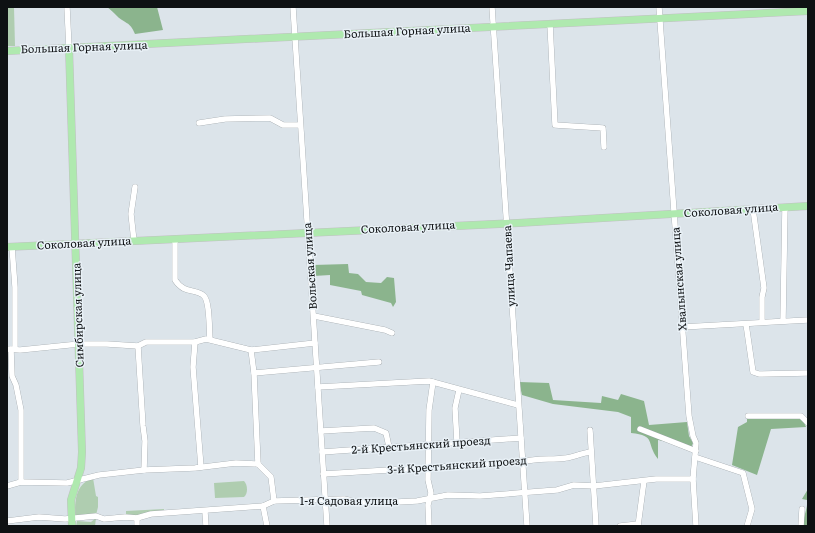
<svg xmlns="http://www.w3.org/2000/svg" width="815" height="533" viewBox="0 0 815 533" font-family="Literata,serif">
<rect width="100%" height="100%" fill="#dce4ea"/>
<g fill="#afcdb0">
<path d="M7 7H14L15 46H7Z"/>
<path d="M93 478 96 496 98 497V507L96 515H75C75 499 76 484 93 478Z"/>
<path d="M244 481C248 485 248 494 244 497L215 498 214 483Z"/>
<path d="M164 509V512L140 516 126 514V511Z"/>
<path d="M96 518 95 526H76L77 521 91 522Z"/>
</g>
<g fill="#8bb48d">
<path d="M107 7H157L163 30 135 34C130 21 125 24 117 16 114 13 111 10 107 7Z"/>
<path d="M348 264 349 273 358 274 366 282 381 283 387 277 394 278 396 302 393 307 391 303 362 295 361 291 330 285V275L314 276 313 265Z"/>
<path d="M519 382 549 383 553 400 601 403 602 396 618 400 621 394 644 401 649 425 687 422 689 436 693 443 690 450 668 442 658 440V459C645 442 657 436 631 433V417L618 412 553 404 522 395Z"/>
<path d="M747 417H799L803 420 806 427 771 429 757 475 732 465 738 427 747 422Z"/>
<path d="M808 489V526H802C803 517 808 509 807 500L802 499Z"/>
</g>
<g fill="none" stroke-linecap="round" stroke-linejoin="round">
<g stroke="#959ca1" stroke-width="6">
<g id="minor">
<path d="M67 7 69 48"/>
<path d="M293 7 327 526"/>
<path d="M492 7 527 526"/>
<path d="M659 7 689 416 693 436 696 443 693 479 696 526"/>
<path d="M550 24 555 125 603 128 604 147"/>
<path d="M199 123 225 119 270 118 283 125H300"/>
<path d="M753 209 764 288 762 297V322"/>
<path d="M175 240V280C185 295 196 288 204 296 210 302 209 330 210 339"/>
<path d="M134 241 131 214 135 187"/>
<path d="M12 247 15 287V349"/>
<path d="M314 316 385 330 392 333"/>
<path d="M783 321 785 207"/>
<path d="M746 324 753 372 759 374 808 373"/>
<path d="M682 327 808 320"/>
<path d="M195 342 193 367 201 467"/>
<path d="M138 346 143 426 145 441 144 470"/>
<path d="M7 349 20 350 79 344H107L138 346 146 342H195L206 339 251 350 315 343"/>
<path d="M11 349 12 376 16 385 21 410V482"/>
<path d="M251 350 254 373 258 464 271 477 274 501"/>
<path d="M254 373 379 362"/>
<path d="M318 387 429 381 518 405"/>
<path d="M748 416H801L808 423"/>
<path d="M640 429 696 451"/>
<path d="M590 430 596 526"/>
<path d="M321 431 374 428 386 433 389 447"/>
<path d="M457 442 455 408 459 390"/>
<path d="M322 452 521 438"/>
<path d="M695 457 743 473 752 509 747 526"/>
<path d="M323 474 522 462C537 458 551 460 566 458 574 457 581 453 591 452"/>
<path d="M7 486 21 482 67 483 99 475 144 470 195 468 236 463 258 464"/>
<path d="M263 506 267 526"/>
<path d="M205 512 206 526"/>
<path d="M137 518V526"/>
<path d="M7 521 39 517 65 519 96 516 104 519 125 517 137 518 151 514 263 506 274 501 344 499 357 502 377 503 417 501 448 495 480 496 557 490 574 485 594 486 656 479H693"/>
<path d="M429 526 428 505 431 493 428 480 429 410 433 382"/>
<path d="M620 526 638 524"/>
<path d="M638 526 644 481"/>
<path d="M801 526 802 509"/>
</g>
</g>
<g stroke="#c0c1c2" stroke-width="8">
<g id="major">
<path d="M69 48 82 452 81 468 71 500 72 526"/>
<path d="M7 51 808 11"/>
<path d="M7 247 518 223 808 206"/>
</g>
</g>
<use href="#minor" stroke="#fff" stroke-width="5.5"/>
<use href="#major" stroke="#afe9af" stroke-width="7"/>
</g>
<g text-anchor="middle" stroke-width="3" stroke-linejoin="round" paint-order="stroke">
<g font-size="11" fill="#0e1113" stroke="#e9f1f7">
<text transform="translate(407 31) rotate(-3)" y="4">Большая Горная улица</text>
<text transform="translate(84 47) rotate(-2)" y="4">Большая Горная улица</text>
<text transform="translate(731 210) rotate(-4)" y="4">Соколовая улица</text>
<text transform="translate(408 227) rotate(-3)" y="4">Соколовая улица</text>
<text transform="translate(84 243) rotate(-3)" y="4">Соколовая улица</text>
<text transform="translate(310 266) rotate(-94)" y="4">Вольская улица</text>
<text transform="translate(509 266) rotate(-93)" y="4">улица Чапаева</text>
<text transform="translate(679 279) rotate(-94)" y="4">Хвалынская улица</text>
<text transform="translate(78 315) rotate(-92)" y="4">Симбирская улица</text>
<text transform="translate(421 445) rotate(-4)" y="4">2-й Крестьянский проезд</text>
<text transform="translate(457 465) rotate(-4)" y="4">3-й Крестьянский проезд</text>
<text x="349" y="505">1-я Садовая улица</text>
</g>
</g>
<rect width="815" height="533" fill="none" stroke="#0e1113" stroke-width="16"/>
</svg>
